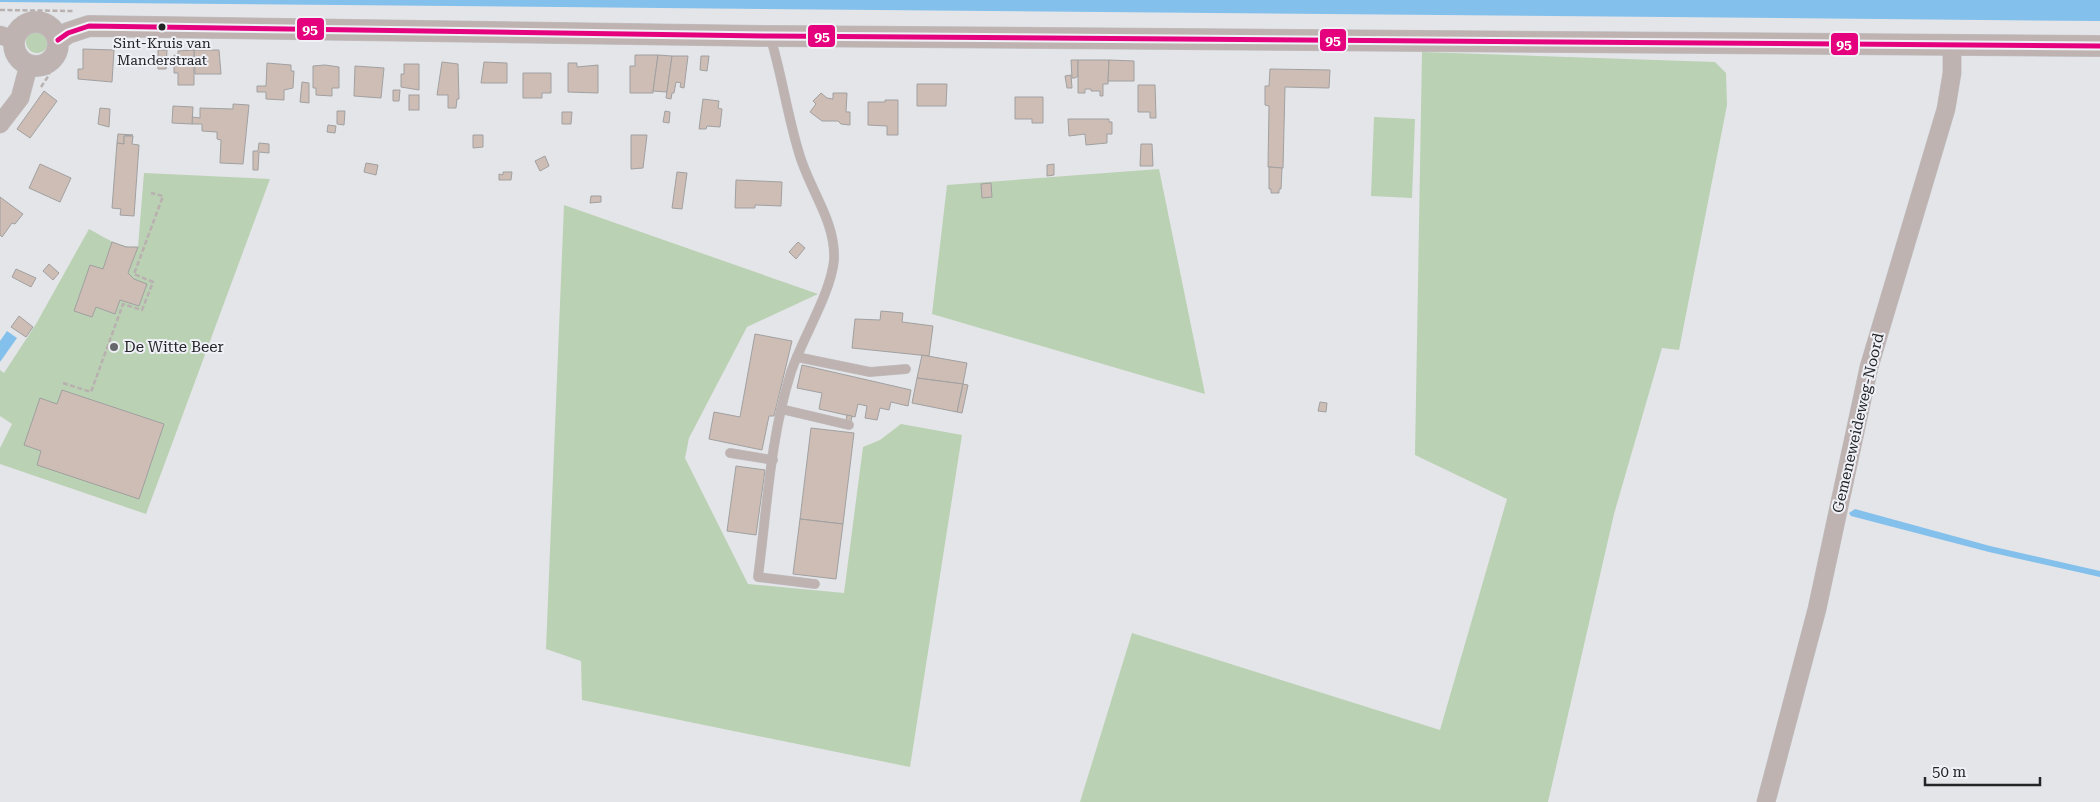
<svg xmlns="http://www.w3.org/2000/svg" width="2100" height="802" viewBox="0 0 2100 802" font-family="'Roboto Serif',serif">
<rect width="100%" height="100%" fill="#e4e5e8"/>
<g fill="#bad1b4">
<circle cx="37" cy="42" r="11"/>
<path d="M1422 52 1715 62 1726 73 1727 105 1679 350 1662 348 1614 514 1548 802H1080L1132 633 1440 730 1507 499 1415 455Z"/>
<path d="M1374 117 1415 119 1412 198 1371 196Z"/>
<path d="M1159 169 1205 394 932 314 947 185Z"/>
<path d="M144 173 270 179 146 514 0 464V448L12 424 0 416V370L4 373 36 324 89 229C106 238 119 248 138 247Z"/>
<path d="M564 205 818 294 747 327 689 438 685 458 748 584 844 593 863 447 880 440 901 424 962 435 910 767 582 700 581 661 546 649Z"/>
</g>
<g fill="#83c0ec">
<path d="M0 0H2100V21L0 2Z"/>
<path d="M7 331 17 338 0 362V341Z"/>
<path d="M1855 509 1990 546 2100 571V577L1989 552 1851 516 1849 513Z"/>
</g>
<g fill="#cdbdb5" stroke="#a1a0a1">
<path d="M83 49 114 50 112 82 78 79V69H83Z"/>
<path d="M158 50H167L166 69H158Z"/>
<path d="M194 50H219L221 74H195Z"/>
<path d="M194 50V85H178V73H174V55L178 57V51Z"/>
<path d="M635 55H658L653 93H630V66H635Z"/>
<path d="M658 55 672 56 667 92 653 91Z"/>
<path d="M672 56H688L684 88 680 87 681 83 676 82 674 93H672L671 99 666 98Z"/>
<path d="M701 56H709L707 71 700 70Z"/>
<path d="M1071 60H1078V76L1075 78H1072Z"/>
<path d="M1078 60H1109L1108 84H1103V96H1100V91H1091V89H1085V93H1078Z"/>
<path d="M1109 60 1134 61V81H1108Z"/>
<path d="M442 62 458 64 459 99H457L456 108H448V95H437Z"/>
<path d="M484 62 507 63V83H481Z"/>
<path d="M267 63 291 65V71H294L293 88 284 90V100L266 99V92H257V86H266Z"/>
<path d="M568 63H577V67L598 65V93L568 92Z"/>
<path d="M404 64H419V90L401 87V74H404Z"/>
<path d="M325 65 339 67V88H332V96L316 95V88H313V66Z"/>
<path d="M355 66 384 68 381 98 354 96Z"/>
<path d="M1270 69 1330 70 1329 88 1285 87 1283 168 1268 167 1269 106 1265 105V86H1269Z"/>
<path d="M523 73H551V93H542V98H523Z"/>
<path d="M1071 75 1072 88H1067L1065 76Z"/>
<path d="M302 82 309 83V103L300 102Z"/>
<path d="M917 84H947L946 106H917Z"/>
<path d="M1138 85H1155L1156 118H1150V112H1138Z"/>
<path d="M393 90H400L399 101H393Z"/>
<path d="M44 91 57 101 30 138 17 129Z"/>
<path d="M821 93 827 98 833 99V93H847L846 112H850V125L841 124 838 121H822L810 112 816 104 813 101Z"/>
<rect x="409" y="95" width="10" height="15"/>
<path d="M1015 97H1043V123H1032V119H1015Z"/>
<path d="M703 99 719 101 718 108 722 109 720 127 707 126 706 129H699Z"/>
<path d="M885 100H898V135H887V126L868 125V102H885Z"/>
<path d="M233 104 249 105 243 164 220 163 221 140 217 139V132L202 131V124H192V117L200 118V108L233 109Z"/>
<path d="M173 106 193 107 192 124 172 123Z"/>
<path d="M100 108 110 109 109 127 98 124Z"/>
<path d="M337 111H345L344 125 337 124Z"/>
<path d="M665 111 670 112 669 123 663 122Z"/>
<path d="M562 112H572L571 124H562Z"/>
<path d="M1068 119H1109V122H1112V134H1107V143L1086 145 1085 134 1069 136Z"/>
<path d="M328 125 336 126 335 133 327 132Z"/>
<path d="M118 134 133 135 124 136V144L117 143Z"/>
<path d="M473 135H483V147L473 148Z"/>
<path d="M631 135H647L643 168 631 169Z"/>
<path d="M124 136H133L132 144 139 145 134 216 120 215 121 209 112 208 117 143 124 144Z"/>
<path d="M259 143 269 144V153L259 152 258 170H253V151H258Z"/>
<path d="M1141 144H1152L1153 166H1140Z"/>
<path d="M545 156 549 166 540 171 535 161Z"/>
<path d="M366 163 378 165 376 175 364 172Z"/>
<path d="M40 164 71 178 60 202 29 188Z"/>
<path d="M1054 164V175L1047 176V165Z"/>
<path d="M1269 167 1282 168 1281 189H1279V193H1271V189H1269Z"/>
<path d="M503 172H512L511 180H499V174L503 175Z"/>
<path d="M677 172 687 173 682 209 672 208Z"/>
<path d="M736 180 782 182 781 206 755 205V208H735Z"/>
<path d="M991 183 992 197 982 198 981 184Z"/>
<path d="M591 196H601V202L590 203Z"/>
<path d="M0 197 23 214 15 224 12 223 2 237 0 235Z"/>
<path d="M112 242 126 247H138L128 273 134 279 147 284 139 306 120 300 115 314 96 307 92 317 74 311 90 265 103 269Z"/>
<path d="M798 242 805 248 796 259 789 252Z"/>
<path d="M49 264 59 273 53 280 43 271Z"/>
<path d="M16 269 36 278 31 287 12 277Z"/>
<path d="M881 311 903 313 902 322 933 326 929 356 852 348 855 319 880 320Z"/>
<path d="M19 316 33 327 26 337 11 327Z"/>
<path d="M755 334 792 341 774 416H769L762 450 709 439 714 412 740 417Z"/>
<path d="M922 355 967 363 963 384 917 378Z"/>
<path d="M802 365 911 390 908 406 891 402 889 410 880 408 877 420 865 418 867 406 858 404 855 417 819 409 822 393 797 388Z"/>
<path d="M917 378 963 384 957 412 912 403Z"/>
<path d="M963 384 968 385 962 413 957 412Z"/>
<path d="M62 390 164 424 139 499 37 465 41 451 24 445 40 398 57 404Z"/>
<path d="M1320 402 1327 403 1326 412 1318 411Z"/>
<path d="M847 415 852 416 851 421 846 420Z"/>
<path d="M811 428 854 433 843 524 800 519Z"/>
<path d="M736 466 765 470 756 535 727 531Z"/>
<path d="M800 519 843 524 836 579 793 574Z"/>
</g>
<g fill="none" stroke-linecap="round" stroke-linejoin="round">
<g stroke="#c2c2c4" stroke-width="10">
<g id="service">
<path d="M770 36C782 75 787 114 799 153 809 189 836 221 834 260 831 293 802 339 791 372 770 438 767 509 758 577L815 584"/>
<path d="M797 357 870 372 906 369"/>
<path d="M781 409 849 425"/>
<path d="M730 453 773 460"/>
</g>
</g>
<g stroke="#c2c2c4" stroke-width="19">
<g id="minor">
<path d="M0 35 15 40"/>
<path d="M0 124 20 98 29 64"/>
<path d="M1766 802 1817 609 1869 367 1946 109 1952 73V45"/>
</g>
</g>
<g stroke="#c2c2c4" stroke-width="22">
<g id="tertiary">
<circle cx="36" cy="44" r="22"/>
<path d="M58 40 68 33 89 26 770 36 2100 46"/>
</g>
</g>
<g stroke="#b9b0b0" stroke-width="2.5" stroke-dasharray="5 2.5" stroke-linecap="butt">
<path d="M0 10 73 11"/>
<path d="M39 11 41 22"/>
<path d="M41 87 49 75 51 60"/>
<path d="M63 383 91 392 123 304 142 310 153 282 134 274 163 196 151 193"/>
</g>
<use href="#service" stroke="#bfb3b2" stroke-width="9"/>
<use href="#minor" stroke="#bfb3b2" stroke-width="18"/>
<use href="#tertiary" stroke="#bfb3b2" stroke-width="21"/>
<g stroke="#eff1f7" stroke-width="9">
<path id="bus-1" d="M58 40 68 33 89 26 770 36 2100 46"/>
</g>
<use href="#bus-1" stroke="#e5007d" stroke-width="5"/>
</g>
<circle fill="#242527" stroke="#eff1f7" stroke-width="2" cx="162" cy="27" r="4.5"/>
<circle fill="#67686b" stroke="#eff1f7" stroke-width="2" cx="114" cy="347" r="5"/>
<g text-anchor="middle" stroke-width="4" stroke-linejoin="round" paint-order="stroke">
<g font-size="14" fill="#242527" stroke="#eff1f7">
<text x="162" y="48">Sint-Kruis van<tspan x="162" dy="17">Manderstraat</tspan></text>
</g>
<g font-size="15" fill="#242527" stroke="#eff1f7" text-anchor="start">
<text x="124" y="352">De Witte Beer</text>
</g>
<g font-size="15" fill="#242527" stroke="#eff1f7">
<text transform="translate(1858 423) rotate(-77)" y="5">Gemeneweideweg-Noord</text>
</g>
</g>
<g stroke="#eff1f7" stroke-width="2">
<rect x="296" y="17" width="29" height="24" rx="5" fill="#e5007d"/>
<rect x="807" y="24" width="29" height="24" rx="5" fill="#e5007d"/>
<rect x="1319" y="28" width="28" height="24" rx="5" fill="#e5007d"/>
<rect x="1830" y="32" width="29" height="24" rx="5" fill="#e5007d"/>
</g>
<g font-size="14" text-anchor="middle" font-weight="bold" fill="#fff">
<text x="310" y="34">95</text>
<text x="822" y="41">95</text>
<text x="1333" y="45">95</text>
<text x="1844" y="49">95</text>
</g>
<path d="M1925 777v8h115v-8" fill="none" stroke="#242527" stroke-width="2.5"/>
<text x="1932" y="777" font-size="15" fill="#242527" stroke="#eff1f7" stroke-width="4" paint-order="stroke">50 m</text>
</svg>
